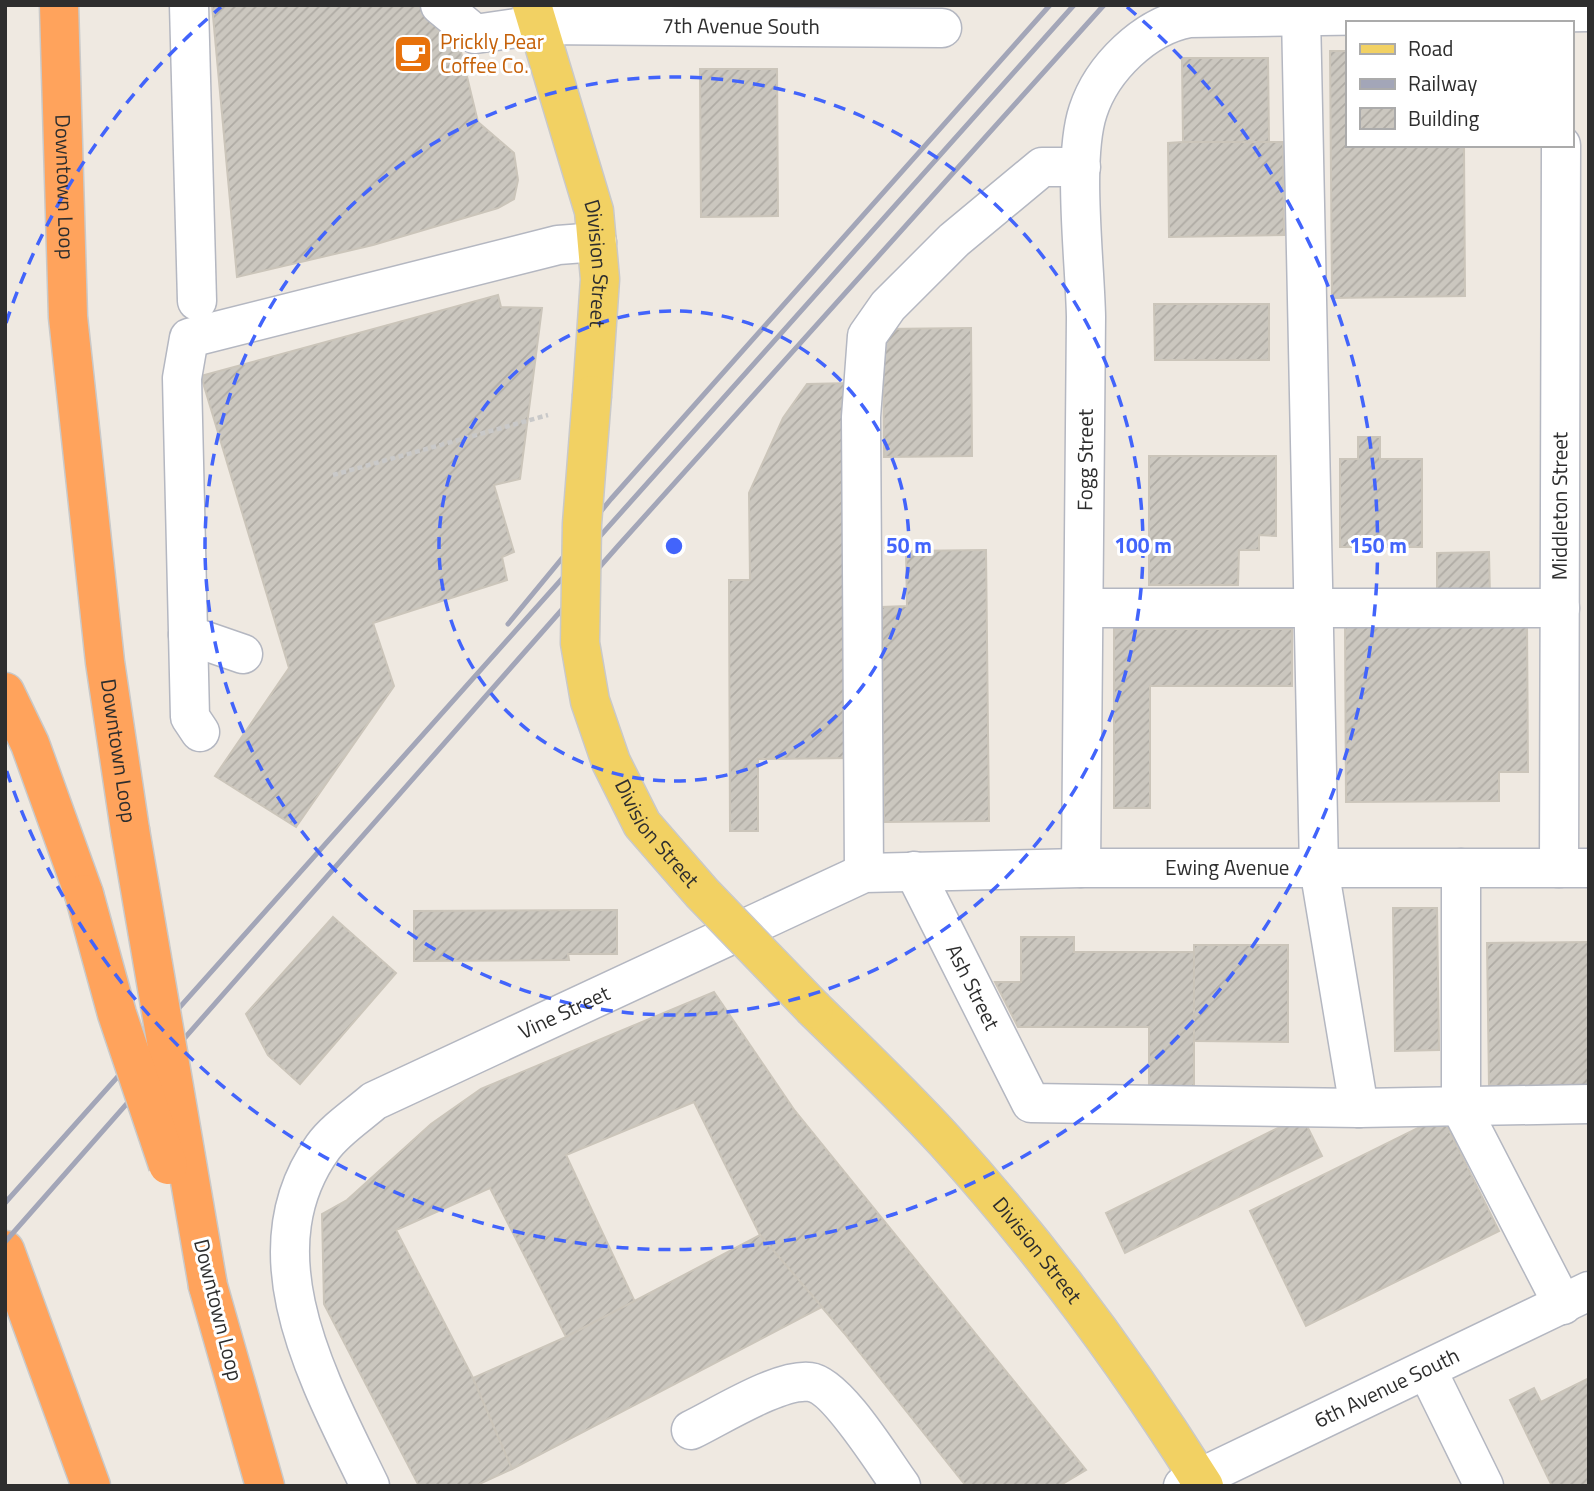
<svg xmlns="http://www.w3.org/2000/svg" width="1594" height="1491" viewBox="0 0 1594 1491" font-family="'Titillium Web',sans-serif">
<defs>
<pattern id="building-hatch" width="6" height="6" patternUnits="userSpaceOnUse" patternTransform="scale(1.75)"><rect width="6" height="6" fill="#cbc7bf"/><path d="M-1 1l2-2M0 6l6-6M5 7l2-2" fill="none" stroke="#afaba4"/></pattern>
</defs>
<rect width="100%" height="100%" fill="#efe9e1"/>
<g fill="url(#building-hatch)" stroke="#cbc5ba" stroke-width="2">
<path d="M212 5H435L454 23 478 122 514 153 518 180 514 199 498 208 373 245 237 277Z"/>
<path d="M1330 51H1347V145H1464L1465 296 1332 298Z"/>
<path d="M1182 58H1268L1269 142H1183Z"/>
<path d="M700 69H777L778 216 701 217Z"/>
<path d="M1183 142H1283L1284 235 1169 237 1168 143Z"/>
<path d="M498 295 501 307 542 308 520 479 494 485 514 552 502 557 507 580 373 623 394 686 296 827 215 776 289 668 201 376Z"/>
<path d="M1154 304H1269V360H1155Z"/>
<path d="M971 328 972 456 884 457 883 329Z"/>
<path d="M851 383 853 758 758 759V831H730L729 580H750L749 493 783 418 807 384Z"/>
<path d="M1358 437H1380V459H1422V547H1340V459H1358Z"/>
<path d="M1149 456H1276V536L1259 535V550H1239L1238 585H1149Z"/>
<path d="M986 550 989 821 884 822 882 607 907 606 906 551Z"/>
<path d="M1489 552 1490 598 1437 599V553Z"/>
<path d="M1527 623 1528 772H1499V801L1346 802 1345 624Z"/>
<path d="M1114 629H1292V686H1150V808H1114Z"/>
<path d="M1393 908H1437L1439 1050 1395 1051Z"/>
<path d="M617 910V954H568L569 960 414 961V911Z"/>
<path d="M333 917 396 973 300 1084 268 1055 246 1014Z"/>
<path d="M1021 937H1074V952H1194V1092H1149V1027H1018L995 982H1021Z"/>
<path d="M1589 942V1085L1489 1086 1487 943Z"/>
<path d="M1194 945H1288V1042L1194 1041Z"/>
<path d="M714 992 795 1111 1086 1470 1059 1486H966L844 1333 760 1235 694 1102 566 1155 635 1302 566 1337 490 1188 396 1230 473 1378 512 1469 475 1486H419L324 1304 322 1214 347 1200 431 1124 481 1089Z"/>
<path d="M1302 1116 1322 1156 1125 1253 1106 1213Z"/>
<path d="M1442 1116 1499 1231 1306 1326 1250 1211Z"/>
<path d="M760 1235 822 1307 512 1469 473 1378 566 1337Z"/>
<path d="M1589 1378V1486H1552L1510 1400 1534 1388 1541 1402Z"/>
</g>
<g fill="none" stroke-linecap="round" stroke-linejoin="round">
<g stroke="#b4b7c1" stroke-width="41">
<g id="minor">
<path d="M189 5 197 301"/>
<path id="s1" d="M440 5 475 34 538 25 942 28"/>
<path d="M1301 15 1319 868 1359 1108"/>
<path d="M1085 608H1560"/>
<path d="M188 635 243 654"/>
<path d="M200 732 190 717 182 378 189 338 558 245 597 242"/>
<path id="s2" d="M1081 868C1084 684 1086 500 1086 317 1085 262 1072 159 1088 111 1102 68 1145 26 1189 18L1589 12"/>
<path d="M1461 868V1108L1563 1305"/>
<path id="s3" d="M1559 868 1561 145"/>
<path id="s4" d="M914 871 1031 1103 1359 1108 1589 1104"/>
<path d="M864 873 861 417 867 336 888 306 954 240 1042 167H1081"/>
<path d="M1427 1370 1484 1486"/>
<path d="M691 1430C720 1416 780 1378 810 1382 837 1385 884 1463 901 1486"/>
<path id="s5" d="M370 1486C321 1384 246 1254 323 1147 335 1130 358 1115 374 1101L864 873 1081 868H1589"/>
<path id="s6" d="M1183 1486 1589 1291"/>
</g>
</g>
<g stroke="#c9c9c9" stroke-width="41">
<g id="major">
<path id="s7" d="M532 5 594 211 600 279 592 395"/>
<path id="s8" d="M814 1009C858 1052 903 1095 945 1141 1041 1247 1128 1365 1204 1486"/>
</g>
</g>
<g stroke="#c9c9c9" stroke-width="41">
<g id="highway">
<path id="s9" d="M59 5 68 317 105 662 130 830"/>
<path d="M5 692 30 744 84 894"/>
<path d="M5 1250 91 1486"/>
<path d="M208 1286 265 1486"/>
</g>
</g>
<path stroke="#c9c9c9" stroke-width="4.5" stroke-dasharray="5 3.5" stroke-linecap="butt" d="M333 475 548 415"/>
<use href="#minor" stroke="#fff" stroke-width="38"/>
<use href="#major" stroke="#f2d163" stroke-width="38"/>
<use href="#highway" stroke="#ffa35c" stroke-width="38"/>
<g stroke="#a3a6b8" stroke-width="5">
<path d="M508 624 611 499 1050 5"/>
<path d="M5 1203 1074 5"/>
<path d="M5 1242 618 546 1104 5"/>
</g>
<g stroke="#c9c9c9" stroke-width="41" stroke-linecap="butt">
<g id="major-bridge">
<path id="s10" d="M592 395 582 524 580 643 590 701 611 762 642 824 702 893 814 1009"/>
</g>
</g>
<g stroke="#c9c9c9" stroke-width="41" stroke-linecap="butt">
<g id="highway-bridge">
<path d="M130 830 208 1286"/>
<path d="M84 894 117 1014 168 1165"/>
</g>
</g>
<use href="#major-bridge" stroke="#f2d163" stroke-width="38"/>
<use href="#highway-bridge" stroke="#ffa35c" stroke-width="38"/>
</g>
<g fill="none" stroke="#4264fb" stroke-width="3.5" stroke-dasharray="12 9">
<circle cx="674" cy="546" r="235"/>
<circle cx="674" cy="546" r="469"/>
<path d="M6 323A704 704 0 0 1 221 7M1127 7A704 704 0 1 1 6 769"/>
</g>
<defs>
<g id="cafe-square" transform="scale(2.0125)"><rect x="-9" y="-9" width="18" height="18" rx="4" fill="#e8710a" stroke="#fff"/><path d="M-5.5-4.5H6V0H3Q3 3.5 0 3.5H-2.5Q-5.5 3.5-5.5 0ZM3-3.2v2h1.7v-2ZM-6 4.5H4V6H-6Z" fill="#fff"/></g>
</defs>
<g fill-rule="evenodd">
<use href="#cafe-square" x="413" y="54"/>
</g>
<g text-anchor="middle" stroke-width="6" stroke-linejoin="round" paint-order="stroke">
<g font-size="21" fill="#2e2e2e" stroke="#fff">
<text dy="7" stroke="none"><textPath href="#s1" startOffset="312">7th Avenue South</textPath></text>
<text dy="7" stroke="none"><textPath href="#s9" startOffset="182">Downtown Loop</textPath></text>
<text dy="7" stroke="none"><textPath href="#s7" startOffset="268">Division Street</textPath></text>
<text dy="7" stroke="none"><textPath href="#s2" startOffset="408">Fogg Street</textPath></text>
<text dy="7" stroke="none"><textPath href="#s3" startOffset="362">Middleton Street</textPath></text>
<text dy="7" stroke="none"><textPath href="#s9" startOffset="749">Downtown Loop</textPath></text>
<text dy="7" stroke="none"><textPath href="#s10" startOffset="457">Division Street</textPath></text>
<text dy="7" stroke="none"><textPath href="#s5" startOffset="1334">Ewing Avenue</textPath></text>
<text dy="7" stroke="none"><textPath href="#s4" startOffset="130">Ash Street</textPath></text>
<text dy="7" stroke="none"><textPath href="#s5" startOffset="640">Vine Street</textPath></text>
<text dy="7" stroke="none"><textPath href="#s8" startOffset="329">Division Street</textPath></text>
<text transform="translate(218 1310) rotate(76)" y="7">Downtown Loop</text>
<text dy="7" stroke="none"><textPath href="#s6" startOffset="226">6th Avenue South</textPath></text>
</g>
<g font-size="21" fill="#c56008" stroke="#fff" text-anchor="start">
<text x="440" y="49">Prickly Pear<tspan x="440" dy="24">Coffee Co.</tspan></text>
</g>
</g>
<circle cx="674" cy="546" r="10" fill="#4264fb" stroke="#fff" stroke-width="3.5"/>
<g font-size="21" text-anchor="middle" font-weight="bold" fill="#4264fb" stroke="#fff" stroke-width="6" stroke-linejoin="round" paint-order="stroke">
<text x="909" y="553">50 m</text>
<text x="1143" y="553">100 m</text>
<text x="1378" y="553">150 m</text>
</g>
<rect width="1594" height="1491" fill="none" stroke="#2e2e2e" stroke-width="14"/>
<rect x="1346" y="21" width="228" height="126" fill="#ffffff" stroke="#ababab" stroke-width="2"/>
<rect x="1360" y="44" width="35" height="10" fill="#f2d163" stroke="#ababab" stroke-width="2"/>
<text x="1408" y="56" font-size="21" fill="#2e2e2e">Road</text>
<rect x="1360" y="79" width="35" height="10" fill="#a3a6b8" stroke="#ababab" stroke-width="2"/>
<text x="1408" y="91" font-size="21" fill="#2e2e2e">Railway</text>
<rect x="1360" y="108" width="35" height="21" fill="url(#building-hatch)" stroke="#ababab" stroke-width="2"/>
<text x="1408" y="126" font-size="21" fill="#2e2e2e">Building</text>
</svg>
